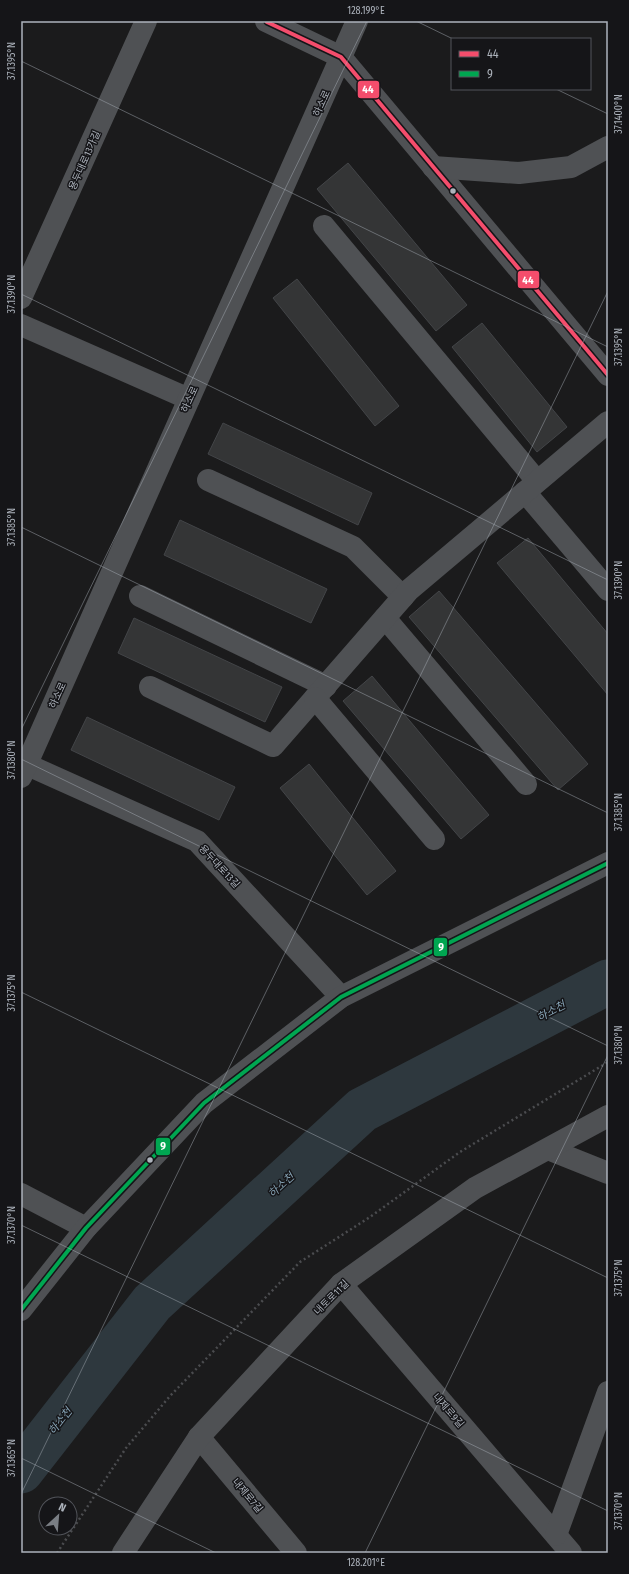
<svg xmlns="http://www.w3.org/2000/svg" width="629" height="1574" viewBox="0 0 629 1574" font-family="'Fira Sans Condensed','Noto Sans KR',sans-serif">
<rect width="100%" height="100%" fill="#1b1b1c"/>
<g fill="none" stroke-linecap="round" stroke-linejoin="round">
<path stroke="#2e383e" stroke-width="45" d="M21 1471 152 1303 362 1110 608 982"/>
</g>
<g fill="#343536" stroke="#434548">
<path d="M348 163 467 305 436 331 317 189Z"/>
<path d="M297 279 399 406 375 426 273 298Z"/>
<path d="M482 323 567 427 537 452 452 347Z"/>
<path d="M223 423 372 493 358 525 208 454Z"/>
<path d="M180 520 327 589 311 623 164 555Z"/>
<path d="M528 538 608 634V695L497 563Z"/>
<path d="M439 591 588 764 558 790 409 617Z"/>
<path d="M134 618 282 687 265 722 118 653Z"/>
<path d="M372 676 489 815 461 839 343 701Z"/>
<path d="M87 717 235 787 219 820 71 750Z"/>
<path d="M309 764 396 871 367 895 280 788Z"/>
</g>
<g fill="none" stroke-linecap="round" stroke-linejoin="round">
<path stroke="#4b4c4f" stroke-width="2.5" stroke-dasharray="2 3" stroke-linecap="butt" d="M57 1553 126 1448 170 1396 300 1262 370 1217 460 1152 608 1062"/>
<g stroke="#4f5154" stroke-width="22">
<path d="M266 21 341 57 608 375"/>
<path d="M433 167 519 173 571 167 608 147"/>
<path d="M324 226 537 481"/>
<path d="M21 298 146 21"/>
<path d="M21 325 189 399"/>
<path d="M208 480 353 547 403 597"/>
<path d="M525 492 608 590"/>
<path d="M140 596 326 686"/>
<path d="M385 618 526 784"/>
<path d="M150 687 273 746 409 590 608 422"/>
<path d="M315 698 434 839"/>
<path d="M21 762 197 841 341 997"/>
<path d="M21 777 357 21"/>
<path d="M548 1149 608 1173"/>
<path d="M21 1194 86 1228"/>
<path d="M341 1284 571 1553"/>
<path d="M21 1310 86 1228 204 1103 341 997 608 863"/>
<path d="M199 1437 296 1553"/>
<path d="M556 1535 608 1392"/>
<path d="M123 1553 199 1437 341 1284 475 1188 608 1116"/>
</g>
<g stroke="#151518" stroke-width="7">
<path id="bus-1" d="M267 22 341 57 608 375"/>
</g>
<g stroke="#151518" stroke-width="7">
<path id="bus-2" d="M21 1310 86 1228 204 1103 341 997 608 863"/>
</g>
<use href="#bus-1" stroke="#f44d6c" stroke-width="4"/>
<use href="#bus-2" stroke="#00a651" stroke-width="4"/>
</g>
<path fill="none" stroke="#adb3bc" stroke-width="1" stroke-opacity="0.45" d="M416 21 453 39M21 61 608 347M556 89 608 114M21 294 608 580M21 527 608 813M21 730 367 21M21 759 608 1046M21 992 608 1278M21 1225 608 1511M21 1458 216 1553M21 1494 608 291M365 1553 608 1055"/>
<g fill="#adb3bc" stroke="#151518" stroke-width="1.5">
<circle cx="453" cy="191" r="3.5"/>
<circle cx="150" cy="1160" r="3.5"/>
</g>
<g text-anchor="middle" stroke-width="3" stroke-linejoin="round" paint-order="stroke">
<g font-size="10" fill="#adb3bc" stroke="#151518">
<text transform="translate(321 103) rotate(-66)" y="4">하소로</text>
<text transform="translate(84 160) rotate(-66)" y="4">용두대로13가길</text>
<text transform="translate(189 399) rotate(-66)" y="4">하소로</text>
<text transform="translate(57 695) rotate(-66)" y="4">하소로</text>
<text transform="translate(220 866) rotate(47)" y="4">용두대로13길</text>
<text transform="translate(331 1297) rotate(-45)" y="4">내토로11길</text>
<text transform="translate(449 1410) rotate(49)" y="4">내제로9길</text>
<text transform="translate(248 1495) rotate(50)" y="4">내제로7길</text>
</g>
<g font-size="11" font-style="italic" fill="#86a3b5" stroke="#151518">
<text transform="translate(551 1011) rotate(-28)" y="4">하소천</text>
<text transform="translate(281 1185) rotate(-43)" y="4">하소천</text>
<text transform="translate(60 1421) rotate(-52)" y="4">하소천</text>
</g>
</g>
<g stroke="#151518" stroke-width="1.5">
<rect x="357" y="80" width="23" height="19" rx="4" fill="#f44d6c"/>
<rect x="517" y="270" width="23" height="19" rx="4" fill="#f44d6c"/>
<rect x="433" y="937" width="15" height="20" rx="4" fill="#00a651"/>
<rect x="155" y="1137" width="16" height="19" rx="4" fill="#00a651"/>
</g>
<g font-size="11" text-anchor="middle" font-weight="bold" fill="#fff">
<text x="368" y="93">44</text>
<text x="528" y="284">44</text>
<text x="441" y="951">9</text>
<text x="163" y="1150">9</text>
</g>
<rect width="629" height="1574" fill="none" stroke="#151518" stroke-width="44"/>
<rect x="451" y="38" width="140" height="52" fill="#151518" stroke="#52545a"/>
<rect x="459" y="51" width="20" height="6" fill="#f44d6c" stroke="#52545a"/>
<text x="487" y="58" font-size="12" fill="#adb3bc">44</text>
<rect x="459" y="71" width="20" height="6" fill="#00a651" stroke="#52545a"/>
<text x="487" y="78" font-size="12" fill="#adb3bc">9</text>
<g transform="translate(58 1516) rotate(26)"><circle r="19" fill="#151518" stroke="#52545a"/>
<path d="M0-3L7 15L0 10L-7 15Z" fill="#7a7e84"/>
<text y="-6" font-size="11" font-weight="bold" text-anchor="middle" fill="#adb3bc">N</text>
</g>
<rect x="22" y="22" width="585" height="1530" fill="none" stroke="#adb3bc" stroke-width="1.5"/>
<g font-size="10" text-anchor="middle" fill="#adb3bc">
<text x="366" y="14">128.199°E</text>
<text transform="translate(11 61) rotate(-90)" y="4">37.1395°N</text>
<text transform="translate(618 114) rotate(-90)" y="4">37.1400°N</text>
<text transform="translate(11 294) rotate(-90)" y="4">37.1390°N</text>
<text transform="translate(618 347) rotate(-90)" y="4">37.1395°N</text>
<text transform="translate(11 527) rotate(-90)" y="4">37.1385°N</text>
<text transform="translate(618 580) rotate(-90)" y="4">37.1390°N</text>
<text transform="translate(11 760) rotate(-90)" y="4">37.1380°N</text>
<text transform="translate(618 812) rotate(-90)" y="4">37.1385°N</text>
<text transform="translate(11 993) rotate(-90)" y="4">37.1375°N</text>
<text transform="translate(618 1045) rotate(-90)" y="4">37.1380°N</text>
<text transform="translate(11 1225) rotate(-90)" y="4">37.1370°N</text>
<text transform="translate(618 1278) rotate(-90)" y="4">37.1375°N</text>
<text transform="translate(11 1458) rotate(-90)" y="4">37.1365°N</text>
<text transform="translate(618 1511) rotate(-90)" y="4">37.1370°N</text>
<text x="366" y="1566">128.201°E</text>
</g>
</svg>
